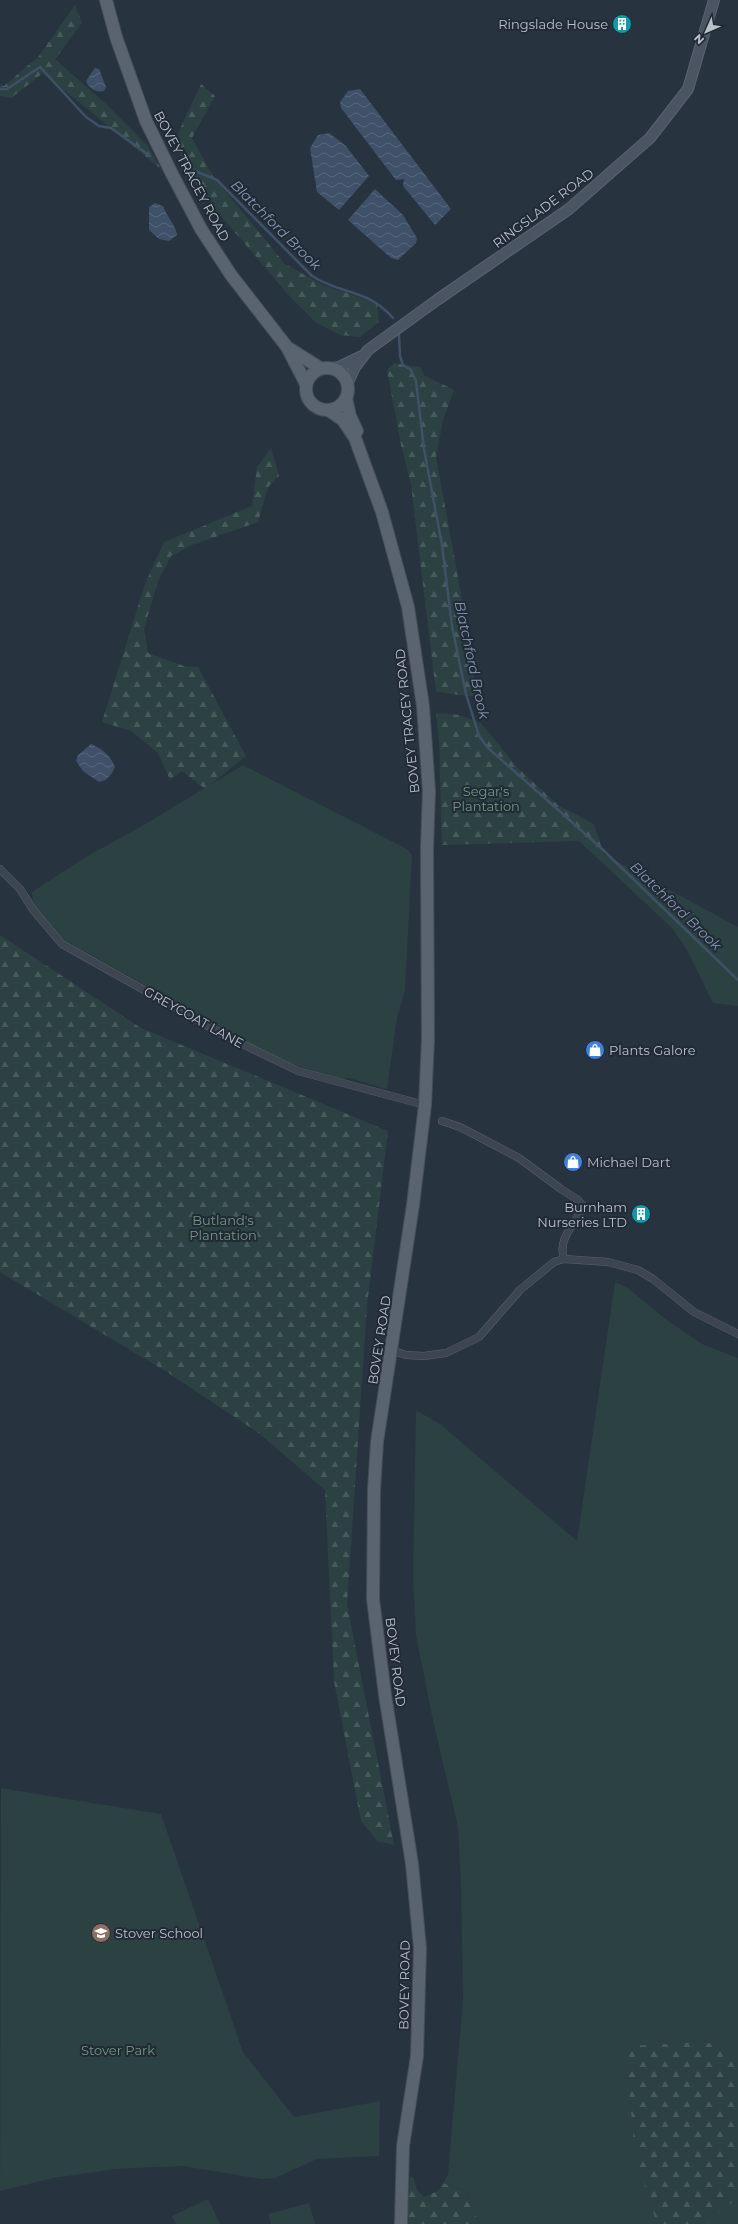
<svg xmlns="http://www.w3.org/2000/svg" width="738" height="2224" viewBox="0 0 738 2224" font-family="Montserrat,sans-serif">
<defs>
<pattern id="forest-firs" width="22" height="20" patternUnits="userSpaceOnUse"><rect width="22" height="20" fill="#2b4142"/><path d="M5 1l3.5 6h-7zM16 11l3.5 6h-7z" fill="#485b5c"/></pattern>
<pattern id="water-waves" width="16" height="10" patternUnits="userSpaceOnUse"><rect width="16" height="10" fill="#3f5168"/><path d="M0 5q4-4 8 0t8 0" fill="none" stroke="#59687c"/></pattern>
</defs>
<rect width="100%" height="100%" fill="#283340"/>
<g fill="#2b4142">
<path d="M243 765 407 849 412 855 405 991 397 1018 387 1089 349 1078 339 1079 295 1065 263 1051 66 941C53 928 32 911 32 892L84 858 142 826Z"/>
<path d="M579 841 738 927V1006L713 1003 687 950 672 928Z"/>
<path d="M615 1282 628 1288 664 1318 702 1344 738 1358V2224H479L466 2191 443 2183 448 2174 463 1999 461 1883 458 1827 432 1716 416 1635 413 1579 416 1410 440 1424 577 1541Z"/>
<path d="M1 1788 161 1814 243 2052 294 2117 380 2101 379 2156 317 2159 275 2178 261 2179 183 2166 114 2169 54 2178 0 2191Z"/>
<path d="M208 2199 220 2224H176L172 2216Z"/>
<path d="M309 2203 315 2224H271L268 2214Z"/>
</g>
<g fill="url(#forest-firs)">
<path d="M75 5 82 23 55 59 106 104 148 146 161 169 43 73 11 98 0 96V85L4 86 39 56Z"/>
<path d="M201 84 215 96 192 138 213 176 285 264 323 285 377 303 379 322 360 337 340 335 315 322 291 298 199 190 174 142Z"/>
<path d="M394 363 421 367 424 375 454 390 443 420 436 457 463 605 477 697 436 692 411 485 401 445 387 370Z"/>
<path d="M271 448 279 476 268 487 258 522 192 545 171 556 158 581 144 629 148 653 184 666 198 667 246 756 205 789 182 771 170 780 158 753 131 731 102 722 145 584 164 542 252 506 257 467Z"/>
<path d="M436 713 459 715 481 723 517 767 558 805 594 824 604 855 578 841 442 845 439 742Z"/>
<path d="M0 935 141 1028 388 1131 367 1306 347 1604 394 1845 377 1841 361 1821 334 1681 325 1490 260 1434 167 1372 0 1272Z"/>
<path d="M705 2042 738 2053V2199L726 2206 707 2224H657L635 2154 625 2046Z"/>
<path d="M410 2177H413L417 2190 424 2197 438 2191 443 2183 466 2191 479 2224H407Z"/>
</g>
<g fill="url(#water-waves)">
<path d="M95 68 99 69 106 87 104 91C96 93 89 88 86 81Z"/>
<path d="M360 89 451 209 435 225 403 186 404 179 396 180 341 108 340 102 348 91Z"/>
<path d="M329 133 346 146 369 176 339 210 317 192 310 148 318 135Z"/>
<path d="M375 189 403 215 417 238 416 243 398 260 391 258 348 220Z"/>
<path d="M155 203 163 206C166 216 176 225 177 235L169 241 159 239 149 230V207Z"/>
<path d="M91 744C103 749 110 755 115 767 112 774 107 781 99 782L83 771 76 761 78 755Z"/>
</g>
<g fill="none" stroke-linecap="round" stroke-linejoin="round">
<g stroke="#3f5168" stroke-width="2.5">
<path d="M0 89H7L40 67 86 117 99 126 111 128 150 156"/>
<path d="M186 173 195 171 217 180 312 276C341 295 367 288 393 318"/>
<path d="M399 335 400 356 403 365 411 370 416 381 424 449 442 545 452 626 466 694 479 736 488 748 600 847 738 980"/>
</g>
<g stroke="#5a636e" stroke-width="8">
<g id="street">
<path d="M0 869 20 889 34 911 62 944 224 1035 298 1071 425 1105"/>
<path d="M442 1121 460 1127 519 1158 561 1189 578 1200 583 1206C576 1225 557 1237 564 1259"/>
<path d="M391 1350 406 1355 424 1356 446 1353 479 1337 520 1290 554 1262 564 1259 608 1262 638 1270 653 1279 694 1312 738 1334"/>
</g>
</g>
<g stroke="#5a636e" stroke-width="12">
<g id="secondary">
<path d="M333 368 339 367 362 356"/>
<path d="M348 382 355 367 368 350 437 300 569 209 650 138 688 89 714 0"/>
</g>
</g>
<g stroke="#464e5a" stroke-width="14">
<g id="primary">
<path d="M106 0 116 37 146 121 172 174 201 229 231 275 287 347 306 384"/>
<path d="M290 349 320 368"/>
<circle cx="327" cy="389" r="21"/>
<path d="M346 398 350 416 357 431"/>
<path d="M328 410 343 420 355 438 382 512 408 607 423 706 429 791 427 848 428 1039 425 1105 413 1205 377 1442 374 1490 373 1599 385 1695 412 1864 420 1948 417 2056 403 2146 401 2224"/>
</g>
</g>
<use href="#street" stroke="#3c4550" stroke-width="7"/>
<use href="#secondary" stroke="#4b5463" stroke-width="10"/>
<use href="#primary" stroke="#5a6470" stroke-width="12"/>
</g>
<defs>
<g id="building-disc" transform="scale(1)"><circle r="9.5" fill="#0f9aa8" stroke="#212a36"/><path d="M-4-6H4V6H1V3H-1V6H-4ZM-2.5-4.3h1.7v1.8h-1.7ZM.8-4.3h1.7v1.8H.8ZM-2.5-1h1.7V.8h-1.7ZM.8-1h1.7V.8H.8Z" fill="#fff"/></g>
<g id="shop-disc" transform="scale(1)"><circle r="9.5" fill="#3f7fe0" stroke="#212a36"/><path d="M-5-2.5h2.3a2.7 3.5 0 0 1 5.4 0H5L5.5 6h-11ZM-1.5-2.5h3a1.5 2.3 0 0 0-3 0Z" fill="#fff"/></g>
<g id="school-disc" transform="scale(1)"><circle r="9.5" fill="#8d6e63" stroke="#212a36"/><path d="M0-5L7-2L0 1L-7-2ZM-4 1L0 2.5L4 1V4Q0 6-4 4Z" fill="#fff"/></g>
</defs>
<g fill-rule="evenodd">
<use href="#building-disc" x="622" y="24"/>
<use href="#shop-disc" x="595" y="1050"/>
<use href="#shop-disc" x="573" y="1162"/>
<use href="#building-disc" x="641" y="1214"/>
<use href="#school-disc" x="101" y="1933"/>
</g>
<g text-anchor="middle" stroke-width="4" stroke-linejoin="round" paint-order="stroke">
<g font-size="13" fill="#b9c0ca" stroke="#212a36" text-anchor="start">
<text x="608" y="29" text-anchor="end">Ringslade House</text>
<text x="609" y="1055">Plants Galore</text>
<text x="587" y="1167">Michael Dart</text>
<text x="627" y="1212" text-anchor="end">Burnham<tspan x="627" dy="15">Nurseries LTD</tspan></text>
<text x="115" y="1938">Stover School</text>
</g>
<g font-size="13" fill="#b9c0ca" stroke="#212a36">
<text transform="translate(192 176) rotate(62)" y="5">BOVEY TRACEY ROAD</text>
<text transform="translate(543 208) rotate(-37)" y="5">RINGSLADE ROAD</text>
<text transform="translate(407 721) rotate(-96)" y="5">BOVEY TRACEY ROAD</text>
<text transform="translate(194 1017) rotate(29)" y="5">GREYCOAT LANE</text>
<text transform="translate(379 1340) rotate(-81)" y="5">BOVEY ROAD</text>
<text transform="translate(396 1662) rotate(83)" y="5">BOVEY ROAD</text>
<text transform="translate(404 1985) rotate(-89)" y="5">BOVEY ROAD</text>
</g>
<g font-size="13" fill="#729a7a" stroke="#212a36">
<text x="486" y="796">Segar's<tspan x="486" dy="15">Plantation</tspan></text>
<text x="223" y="1225">Butland's<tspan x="223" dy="15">Plantation</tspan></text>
<text x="118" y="2055">Stover Park</text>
</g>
<g font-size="14" font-style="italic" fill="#8397b0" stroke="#212a36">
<text transform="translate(276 225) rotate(45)" y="5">Blatchford Brook</text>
<text transform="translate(472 660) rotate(78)" y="5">Blatchford Brook</text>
<text transform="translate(676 906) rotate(44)" y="5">Blatchford Brook</text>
</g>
</g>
<g transform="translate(706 32) rotate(225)" stroke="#212a36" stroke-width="3" paint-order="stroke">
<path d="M0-3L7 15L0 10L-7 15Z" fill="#b9c0ca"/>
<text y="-6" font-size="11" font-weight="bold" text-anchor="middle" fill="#b9c0ca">N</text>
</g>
</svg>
